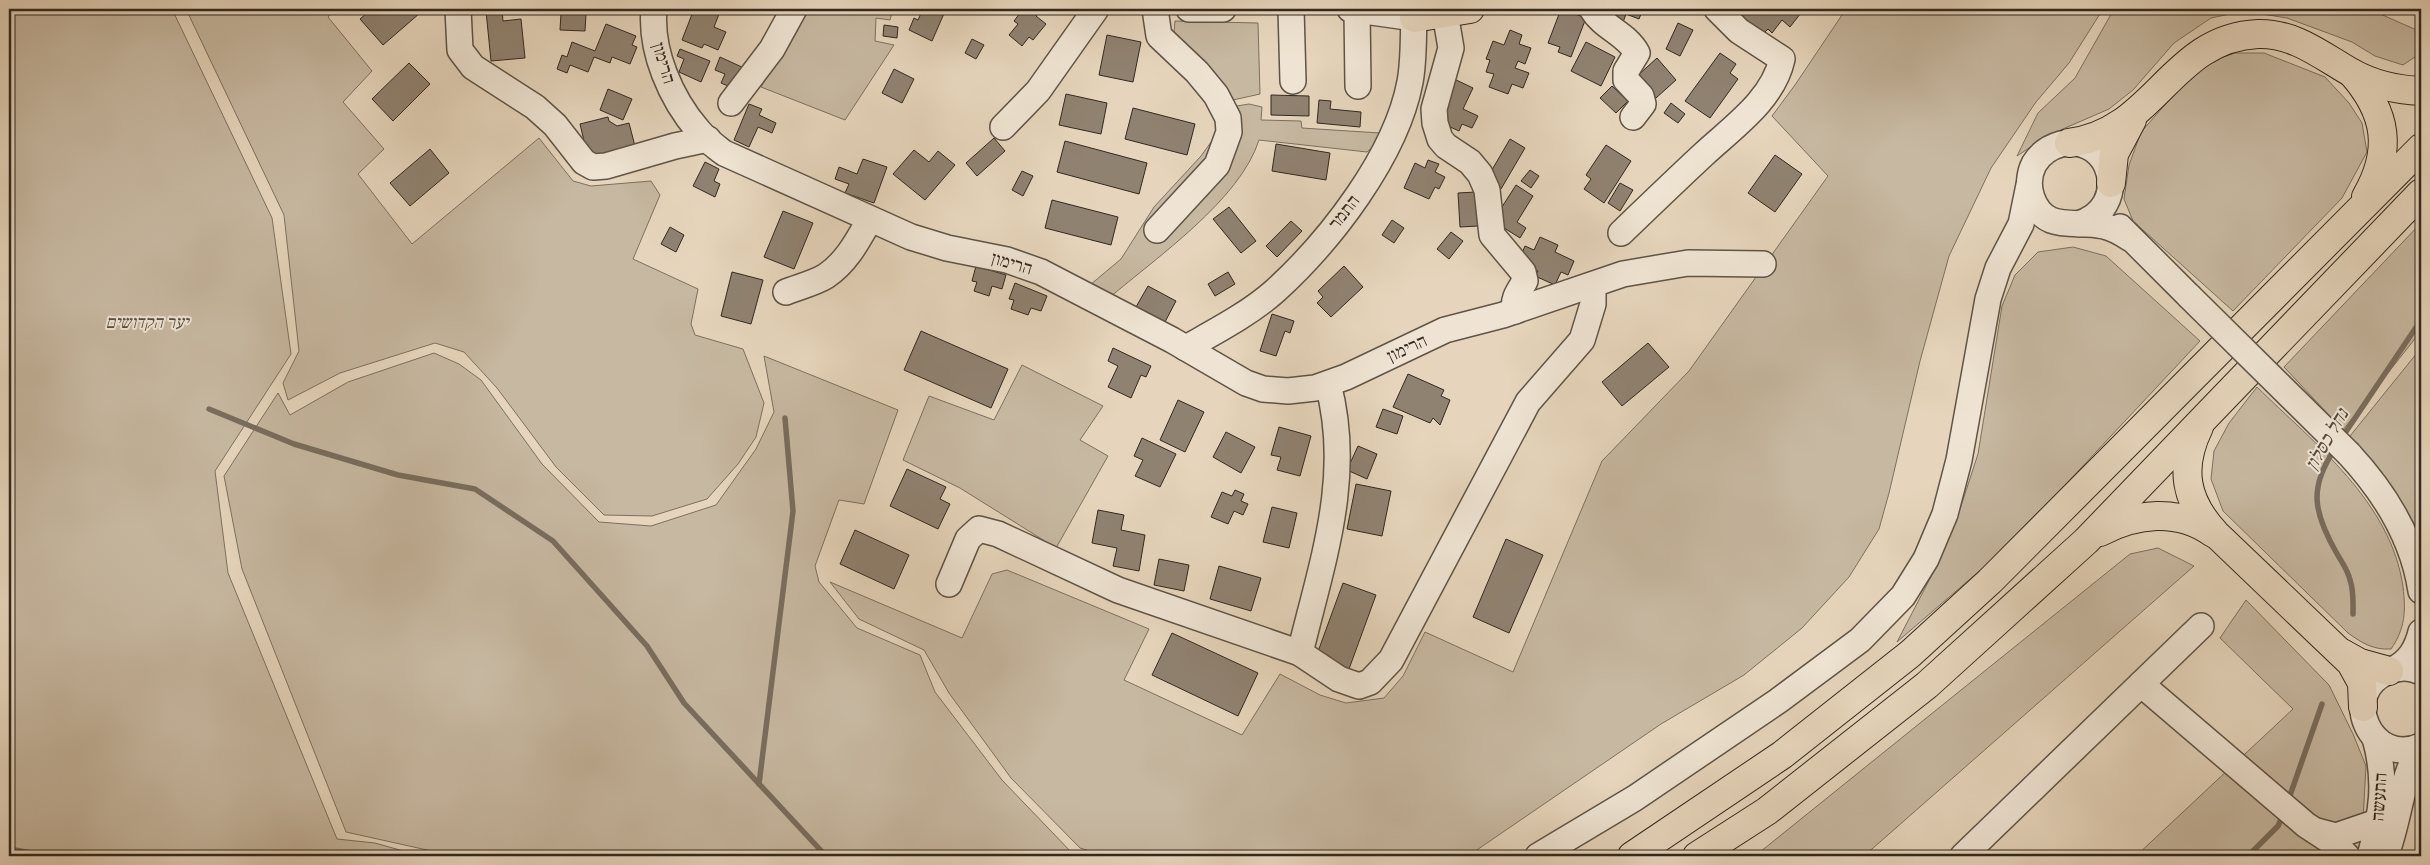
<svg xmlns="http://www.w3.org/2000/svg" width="2430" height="865" viewBox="0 0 2430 865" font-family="'Libre Bodoni','Frank Ruhl Libre',serif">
<rect width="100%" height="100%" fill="#e6d5bc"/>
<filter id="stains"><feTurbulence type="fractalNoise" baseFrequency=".004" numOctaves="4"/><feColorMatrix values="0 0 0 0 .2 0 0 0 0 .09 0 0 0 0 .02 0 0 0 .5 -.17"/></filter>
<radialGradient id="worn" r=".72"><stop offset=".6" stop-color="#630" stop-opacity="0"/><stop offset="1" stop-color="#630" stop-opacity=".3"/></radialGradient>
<g fill="#c7b8a1" stroke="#7c7060">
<path d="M9 9H172L272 218 291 354 215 471 228 573 337 839 375 843 421 856H9Z"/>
<path d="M186 9H336L328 17 372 71 343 102 384 149 358 174 412 244 539 138 573 181 591 186 651 181 660 195 633 259 698 289 691 324 695 335 743 349 764 403 756 437 738 464 707 499 652 516 604 515 556 467 497 388 464 352 435 343 340 373 288 400 283 383 299 351 284 215Z"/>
<path d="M809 9H893L890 20 876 18 875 41 894 45 845 120 761 87Z"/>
<path d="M1846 9H2103L2069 63 2036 102 1991 168 1949 256 1920 361 1889 493 1879 529 1849 577 1802 628 1744 675 1661 724 1468 856H1105L1080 848 1011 778 949 693 924 650 859 619 830 582 962 638 992 574 1007 570 1149 629 1124 680 1242 735 1280 674 1320 695 1346 703 1384 698 1403 676 1425 632 1513 672 1602 461 1689 371 1828 176 1772 116 1795 85Z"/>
<path d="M2114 9H2369L2421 32V53L2403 65 2375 56 2352 42 2287 18 2244 11 2211 18 2174 43 2133 90 2109 109 2049 135 2017 156 2038 113 2075 78Z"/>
<path d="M1175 21 1258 23 1260 94 1233 100 1228 91 1174 32Z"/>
<path d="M2231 53H2264L2325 77 2349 103 2362 123 2367 152 2342 198 2233 311 2133 221 2124 199 2129 165 2141 132 2178 90 2199 70Z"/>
<path d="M1249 104 1262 107 1261 120 1301 121 1302 128 1380 133 1374 146 1367 152 1259 140C1240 200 1157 257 1109 298L1090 285 1121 259 1154 207 1201 156 1237 106Z"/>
<path d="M2421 223V331L2343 430 2284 367Z"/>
<path d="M2073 247 2106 256 2200 341 2006 548 1897 642 1935 569 1961 506 1978 454 2002 306 2015 275 2038 252Z"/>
<path d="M2421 348V536L2392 486 2350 436Z"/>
<path d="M434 353 459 364 481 380 542 464 599 522 651 526 716 505 756 449 774 412 764 356 898 410 864 504 839 500 815 566 819 582 857 628 920 655 935 692 1002 780 1072 853 1082 856H454L346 832 242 569 224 476 278 393 290 415 348 382Z"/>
<path d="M1022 365 1103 406 1080 440 1108 456 1056 548 960 488 903 460 929 396 994 420Z"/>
<path d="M2257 387C2315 444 2391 502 2403 587 2406 611 2405 629 2391 649 2373 650 2362 643 2348 633L2223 511 2211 479 2214 451 2229 423Z"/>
<path d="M2158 548 2194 566 1864 856H1755L2130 554Z"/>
<path d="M2246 600 2329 685 2353 734 2366 766 2363 820 2348 856H2136L2293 709 2220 638Z"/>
</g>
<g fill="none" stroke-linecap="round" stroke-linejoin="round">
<g stroke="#796d5d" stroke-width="5.5">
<path d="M209 409 294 444 398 475 475 489 553 541 647 646 684 703 826 856"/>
<path d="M2341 439 2421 320"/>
<path d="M2335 449C2308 488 2314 513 2336 552 2341 561 2348 570 2350 580 2354 591 2353 603 2353 614"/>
<path d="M759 784 793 511 785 418"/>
<path d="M2288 801 2322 704"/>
<path d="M9 849 48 856"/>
<path d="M2248 856 2278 826 2283 815"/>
</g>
</g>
<g fill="#908271" stroke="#32291f">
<path d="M372 9H416L420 13 383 45 360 19Z"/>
<path d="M502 9 503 21 521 19 525 58 491 61 486 11Z"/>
<path d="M694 9H721L714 27 726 32 718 50 704 44 702 48 682 40Z"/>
<path d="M923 9H946L932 41 909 30 914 18 918 20Z"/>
<path d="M1023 9H1040L1036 16 1046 24 1033 40 1029 37 1022 46 1009 35 1018 24 1014 21Z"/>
<path d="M1561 9 1586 18 1571 57 1558 52 1560 47 1548 43Z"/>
<path d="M1609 9H1643L1639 19 1626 14 1622 25 1605 18Z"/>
<path d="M1745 9H1804L1790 27 1782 20 1772 33 1768 29 1762 35 1739 17Z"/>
<path d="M561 13 586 14 585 31 560 30Z"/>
<path d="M1678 23 1693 30 1680 56 1666 49Z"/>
<path d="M606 24 636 36 632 45 637 47 630 64 612 57 610 63 594 57 588 72 570 65 567 73 557 69 562 55 567 57 572 42 595 51Z"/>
<path d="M884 25 898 27 897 38 883 36Z"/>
<path d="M1510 30 1522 35 1519 44 1531 48 1525 64 1518 61 1515 68 1529 73 1523 88 1512 84 1508 94 1489 87 1494 74 1486 72 1490 60 1486 59 1493 41 1504 45Z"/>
<path d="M1107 35 1141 42 1133 82 1099 75Z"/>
<path d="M972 39 984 45 976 59 965 53Z"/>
<path d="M1586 42 1615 57 1601 86 1571 71Z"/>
<path d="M680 49 710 61 701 82 679 72 684 59 677 56Z"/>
<path d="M1720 53 1736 64 1730 73 1738 79 1710 118 1685 101Z"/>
<path d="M720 57 744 68 735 89 721 83 725 74 715 70Z"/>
<path d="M1657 58 1676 80 1656 98 1636 77Z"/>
<path d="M409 63 430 84 393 121 372 99Z"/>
<path d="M894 69 914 79 902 103 882 93Z"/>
<path d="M1450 77 1473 88 1463 109 1478 116 1472 128 1462 124 1459 131 1439 122Z"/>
<path d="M1612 86 1628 101 1616 113 1600 98Z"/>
<path d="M608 89 632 99 623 120 600 110Z"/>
<path d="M1066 94 1107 103 1101 134 1059 125Z"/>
<path d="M1271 95 1309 96V116L1271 115Z"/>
<path d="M1319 100 1331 101 1330 109 1361 112 1360 127 1317 123Z"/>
<path d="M1671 103 1685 114 1678 123 1664 113Z"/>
<path d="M749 104 762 109 759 115 776 123 772 133 758 127 749 147 734 140Z"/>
<path d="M1133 108 1195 124 1187 155 1125 139Z"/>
<path d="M608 117 609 121 617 126 629 123 636 150 589 162 580 124Z"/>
<path d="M994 138 1005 151 977 176 966 163Z"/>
<path d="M1510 139 1525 148 1501 189 1486 180Z"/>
<path d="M1065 141 1147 163 1139 194 1057 172Z"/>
<path d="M1276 144 1330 153 1326 180 1272 171Z"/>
<path d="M1606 145 1631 161 1604 203 1584 189 1591 179 1586 175Z"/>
<path d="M430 149 449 173 410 206 390 183Z"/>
<path d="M914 150 929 162 938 151 955 165 925 200 893 174Z"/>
<path d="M1775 155 1802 174 1775 212 1748 193Z"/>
<path d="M863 159 887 167 874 203 845 193 849 184 835 179 839 167 857 174Z"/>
<path d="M1428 160 1439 164 1435 172 1445 177 1439 189 1435 187 1429 199 1404 188 1415 163 1425 168Z"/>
<path d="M705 162 719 169 714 181 720 184 715 197 693 186Z"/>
<path d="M1530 170 1539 176 1531 188 1521 181Z"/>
<path d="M1022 171 1033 176 1023 196 1012 190Z"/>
<path d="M1620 183 1633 190 1620 211 1608 203Z"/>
<path d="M1516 185 1533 196 1517 222 1526 228 1520 238 1493 221Z"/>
<path d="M1476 192 1478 226 1460 227 1458 193Z"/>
<path d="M1052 200 1118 217 1111 245 1045 228Z"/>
<path d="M1229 207 1256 241 1241 253 1213 219Z"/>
<path d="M783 211 813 223 794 269 764 257Z"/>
<path d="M1392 220 1404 228 1394 243 1382 235Z"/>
<path d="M1291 221 1302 231 1277 257 1266 246Z"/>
<path d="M670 227 684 235 676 252 661 244Z"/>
<path d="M1451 232 1463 241 1449 259 1437 249Z"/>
<path d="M1540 237 1558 245 1555 252 1574 261 1568 275 1561 272 1555 285 1535 276 1538 271 1518 262 1525 246 1534 250Z"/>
<path d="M976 266 1006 275 1002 289 992 286 989 296 974 291 977 282 972 281Z"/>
<path d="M1344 266 1363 287 1331 317 1317 303 1323 297 1318 291Z"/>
<path d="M732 272 763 280 751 324 721 316Z"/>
<path d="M1228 272 1235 284 1215 296 1208 284Z"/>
<path d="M1015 283 1047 296 1041 311 1031 308 1028 315 1011 309 1014 300 1009 299Z"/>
<path d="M1148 286 1176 301 1165 322 1136 307Z"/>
<path d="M1272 314 1294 321 1290 333 1285 331 1276 356 1260 351Z"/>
<path d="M921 331 1008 369 991 408 904 370Z"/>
<path d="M1648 343 1669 367 1622 406 1602 382Z"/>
<path d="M1113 348 1151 366 1146 377 1141 375 1131 398 1108 387 1118 366 1108 361Z"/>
<path d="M1408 374 1444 390 1441 396 1450 400 1440 425 1433 418 1430 423 1393 407Z"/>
<path d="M1178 400 1204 412 1185 452 1160 440Z"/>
<path d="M1383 409 1403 416 1397 434 1376 427Z"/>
<path d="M1279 427 1311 436 1300 476 1277 470 1281 457 1271 455Z"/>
<path d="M1226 432 1255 447 1241 473 1213 457Z"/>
<path d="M1142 438 1176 454 1160 487 1135 476 1143 460 1134 456Z"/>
<path d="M1358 446 1377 454 1367 479 1347 470Z"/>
<path d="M907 469 946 487 940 499 950 504 938 529 890 506Z"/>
<path d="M1356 484 1391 491 1382 536 1347 529Z"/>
<path d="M1235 490 1244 494 1241 501 1248 504 1243 515 1234 511 1228 524 1211 517 1222 492 1232 496Z"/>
<path d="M1272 507 1297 513 1289 548 1263 542Z"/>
<path d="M1098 510 1124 515 1121 530 1145 535 1139 571 1113 566 1117 548 1092 543Z"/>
<path d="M855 530 909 555 894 589 840 564Z"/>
<path d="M1506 539 1543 555 1509 633 1473 617Z"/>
<path d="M1159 559 1189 565 1184 591 1154 585Z"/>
<path d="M1219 566 1261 578 1251 611 1210 599Z"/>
<path d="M1343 583 1376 595 1349 669 1316 657Z"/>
<path d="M1172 633 1258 673 1238 716 1152 675Z"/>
</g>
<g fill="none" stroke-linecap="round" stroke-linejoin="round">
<g stroke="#5f5446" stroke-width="28">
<g id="minor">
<path d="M458 9 460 50 473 67 535 107 555 125 584 162 593 167 606 166 675 146 708 139"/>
<path d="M654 9C650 51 671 99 698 130 705 139 715 146 724 153L911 237 947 248 1007 260 1041 272 1172 340 1246 383 1263 389 1288 391 1315 388 1346 377 1445 330 1503 315 1623 274 1688 263 1763 264"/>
<path d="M1155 9 1159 36 1197 72 1216 95 1228 118 1229 132 1217 165 1157 230"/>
<path d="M1189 9H1223"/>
<path d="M1291 9 1293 81"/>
<path d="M1350 9 1414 18"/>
<path d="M1592 9C1603 28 1627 34 1637 53L1626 71V80L1641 96 1643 104 1633 117"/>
<path d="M1357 10 1358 86"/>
<path d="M1445 13 1451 48 1434 109 1435 123 1440 139 1446 146 1470 162 1480 174 1487 190 1492 235 1523 272 1525 281C1519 291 1512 299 1515 311"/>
<path d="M731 103 772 49 794 9"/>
<path d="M1003 127 1038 91 1096 9"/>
<path d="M2078 224C2132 208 2113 133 2061 144 2050 147 2040 154 2034 164 2029 174 2028 187 2032 198 2045 234 2076 219 2104 226 2114 228 2123 234 2131 239"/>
<path d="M2120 227 2189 296"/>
<path d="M1621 233C1648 207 1676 180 1704 154 1733 127 1773 100 1782 59L1739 31 1717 9"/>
<path d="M786 292C798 287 815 283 826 276 847 262 858 240 870 219"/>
<path d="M1186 348C1216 331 1249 314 1275 291 1330 241 1396 156 1410 82 1414 61 1413 39 1414 18L1411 9"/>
<path d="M2349 454C2385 493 2413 537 2421 591"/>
<path d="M949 584 968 539 979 529 998 534 1118 590 1300 653 1339 679 1359 686 1370 682 1391 660 1528 402 1582 340 1593 304V285"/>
<path d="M1300 653C1322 562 1353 477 1328 384"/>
<path d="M2394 669C2410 661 2417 648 2421 632"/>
<path d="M2421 672C2411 667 2398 667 2387 672 2338 693 2371 768 2421 746"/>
<path d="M2141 684 2306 825 2335 844 2347 856"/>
<path d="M2317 831 2336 836 2380 821"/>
<path d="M2386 854C2399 823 2402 771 2421 748"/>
<path d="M1538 856 1635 798 1778 701 1860 640 1903 596 1926 559 1945 514 1959 460 1988 299 1998 268 2021 224 2029 185"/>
<path d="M1963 856 2201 626"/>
<path d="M2370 856C2382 814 2387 781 2375 738"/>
</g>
</g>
<g stroke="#32291f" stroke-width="30">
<path id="major" d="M1414 18 1470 9"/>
</g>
<g stroke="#32291f" stroke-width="30">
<g id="highway">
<path d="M2352 73C2387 113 2393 150 2366 197"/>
<path d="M2069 143C2156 132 2170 38 2258 34 2295 33 2322 56 2352 73 2372 84 2398 90 2421 91"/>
<path d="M2111 183 2114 154 2132 120"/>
<path d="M2199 427C2179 468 2185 501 2216 534L2351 663 2362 683 2363 707"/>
<path d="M2100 532C2136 513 2178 508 2213 533"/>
<path d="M2342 653 2360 663 2389 671"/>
<path d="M1632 856 1782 755 1910 654 1990 581 2421 148"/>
<path d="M1697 856 1767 811 1927 685 2086 541 2421 193"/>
</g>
</g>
<use href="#minor" stroke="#efe4d3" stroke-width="25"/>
<use href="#major" stroke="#e6d5bc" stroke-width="28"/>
<use href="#highway" stroke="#e6d5bc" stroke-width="28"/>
<g stroke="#5f5446" stroke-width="28" stroke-linecap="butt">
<path id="minor-bridge" d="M2189 296 2349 454"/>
</g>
<use href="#minor-bridge" stroke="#efe4d3" stroke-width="25"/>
</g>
<g text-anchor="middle" stroke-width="4" stroke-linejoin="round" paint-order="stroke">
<g font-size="18" fill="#32291f" stroke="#efe4d3">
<text transform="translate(664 63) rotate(73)" y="6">הרימון</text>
<text transform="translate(1344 212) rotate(-52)" y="6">התמר</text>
<text transform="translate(1012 263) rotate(16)" y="6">הרימון</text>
<text transform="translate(1407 348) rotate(-25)" y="6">הרימון</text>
<text transform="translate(2379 797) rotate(-86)" y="6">התעשה</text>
</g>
<g font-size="18" font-style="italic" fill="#574d40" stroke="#efe4d3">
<text x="147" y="328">יער הקדושים</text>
</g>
<g font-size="19" font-style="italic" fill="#564b3e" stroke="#efe4d3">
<text transform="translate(2326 439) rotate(-60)" y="7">נחל כסלון</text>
</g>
</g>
<rect width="2430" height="865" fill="none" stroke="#e6d5bc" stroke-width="30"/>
<rect x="10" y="10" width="2410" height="845" fill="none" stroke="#32291f" stroke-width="2.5"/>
<rect x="15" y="15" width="2400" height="835" fill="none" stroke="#32291f"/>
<rect width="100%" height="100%" filter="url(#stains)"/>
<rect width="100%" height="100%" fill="url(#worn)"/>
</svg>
